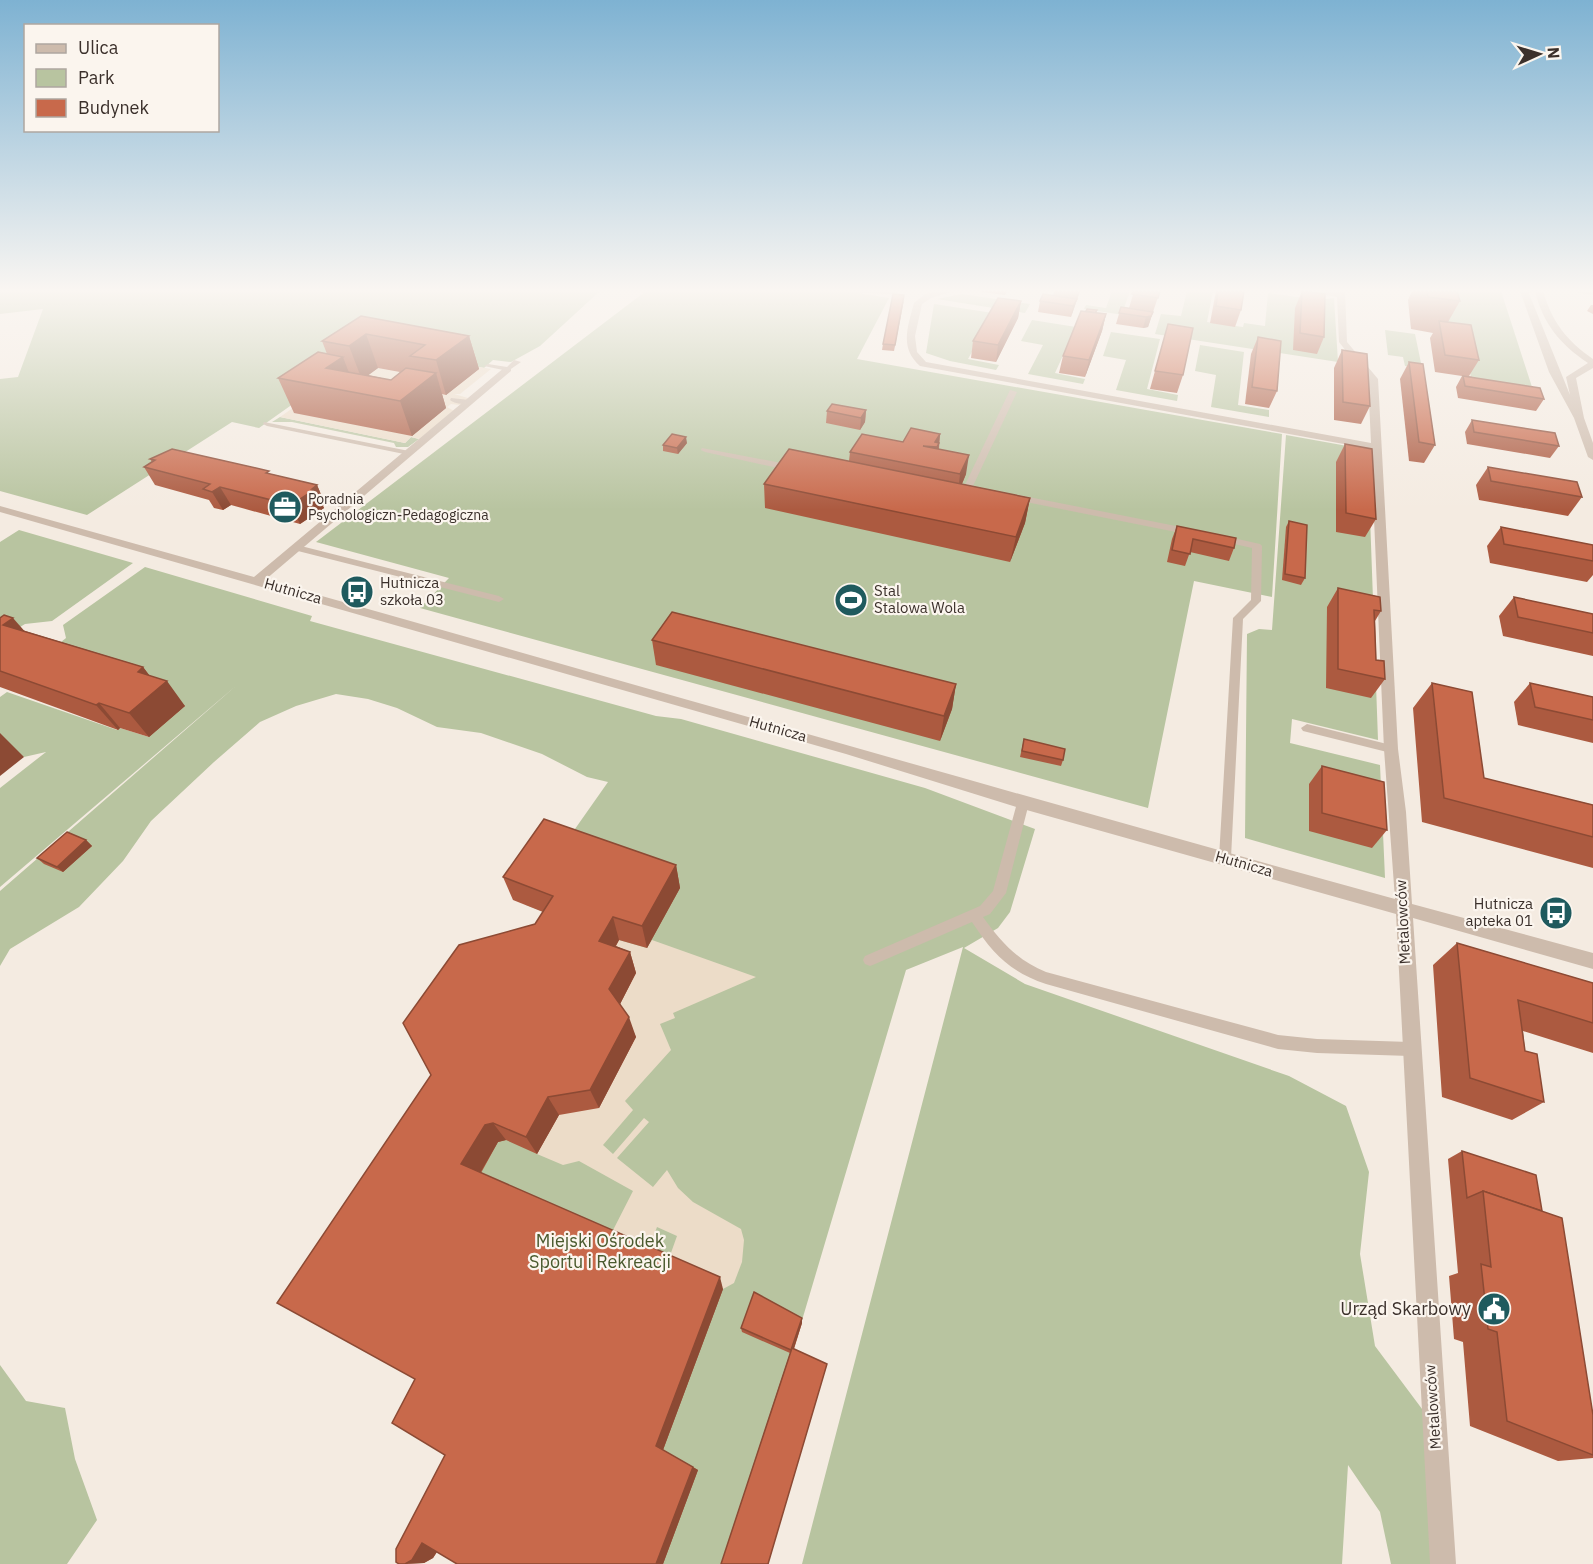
<svg xmlns="http://www.w3.org/2000/svg" width="1593" height="1564" viewBox="0 0 1593 1564" font-family="'IBM Plex Sans',sans-serif">
<rect width="100%" height="100%" fill="#f4ebe1"/>
<g fill="#b8c4a0">
<path d="M0 291H600L540 346 511 362 493 360 484 368 372 348 259 428 232 422 87 515 0 491V379L18 377 43 309 0 314Z"/>
<path d="M646 291H845L889 298 857 359 1282 434 1272 597 1194 581 1148 808 420 608 449 578 316 542Z"/>
<path d="M1112 291H1130L1123 311 1150 319 1084 309 1086 305 1106 308Z"/>
<path d="M1187 291H1213L1207 322 1243 327 1244 323 1265 326 1268 293 1319 300 1334 298 1338 362 1155 334 1161 314 1181 316Z"/>
<path d="M1455 291H1501L1532 387 1473 388 1464 341 1446 339 1437 299Z"/>
<path d="M962 294 1030 304 1025 313 937 299Z"/>
<path d="M934 304 993 313 968 359 999 365 996 370 950 361 926 353Z"/>
<path d="M1032 320 1076 327 1055 373 1085 379 1083 384 1028 374 1043 345 1021 341Z"/>
<path d="M1385 330 1415 334 1422 368 1405 366 1403 357 1388 355Z"/>
<path d="M1111 332 1160 339 1147 389 1178 395 1177 401 1116 390 1126 360 1103 356Z"/>
<path d="M1200 345 1244 352 1238 405 1269 410V417L1211 407 1216 375 1195 371Z"/>
<path d="M280 417 405 443 411 437 419 439 408 447H396L394 443 292 422H272Z"/>
<path d="M1286 435 1353 447 1368 460 1378 740 1292 719 1290 743 1380 765 1385 878 1245 838 1247 634 1259 629 1272 630Z"/>
<path d="M19 530 133 563 52 621 25 624 0 639V542Z"/>
<path d="M145 567 312 616 310 621 656 716 681 719 925 788 1035 829 1010 912 998 928 964 948 1025 984 1289 1076 1346 1106 1369 1172 1360 1254 1375 1346 1434 1425 1443 1564H1391L1380 1512 1348 1465 1342 1564H802L963 947 906 970 792 1354 724 1564H570L434 1387 302 1314 562 919 526 905 563 846 608 782 587 777 542 754 481 733 437 727 397 708 368 699 336 694 296 706 260 722 214 762 151 821 123 861 79 907 10 949 0 966V891L237 685 0 887V788L46 752 24 757 0 747V697L7 692 117 730 120 728 149 737 45 655 66 638 63 625Z"/>
<path d="M0 1365 26 1401 65 1408 75 1459 97 1520 67 1564H0Z"/>
</g>
<g fill="#ecdcc8">
<path d="M372 348 491 369 460 394H454L468 398 460 405 451 404 447 407 454 411 419 439 411 437 405 443 280 417 324 386Z"/>
<path d="M619 940 647 948 652 940 756 977 673 1013 675 1018 660 1024 671 1050 625 1101 633 1110 603 1145 613 1154 644 1118 649 1122 617 1158 653 1187 667 1170 678 1188 693 1202 741 1229 744 1240 742 1262 734 1283 723 1289 667 1264 677 1236 657 1227 647 1255 609 1238 633 1191 579 1161 563 1165 537 1154 617 1008 607 961Z"/>
</g>
<g fill="none" stroke-linecap="round" stroke-linejoin="round">
<g fill="#cdbbac" fill-rule="evenodd">
<path d="M514 360 521 362 508 371 484 366 488 364 507 367Z"/>
<path d="M1010 390 1017 392 973 486 984 490 980 493 965 489 964 487Z"/>
<path d="M451 398 469 400 473 402C468 406 455 404 450 400Z"/>
<path d="M264 422 409 451 413 453 409 455 267 426 263 424Z"/>
<path d="M702 448 792 465 796 468 792 471 705 452 701 450Z"/>
<path d="M1014 494 1191 529 1196 532 1191 535 1011 499V495Z"/>
<path d="M1220 535 1260 544 1262 546 1261 601 1243 619 1231 858 1230 862 1225 863 1220 862 1219 858 1233 618 1251 600 1252 548 1217 540V536Z"/>
<path d="M297 545 499 596 504 599 499 602 294 550V546Z"/>
<path d="M1307 724 1391 745 1397 749 1391 753 1303 731 1301 728Z"/>
<path d="M1023 798 1027 800 1029 803 1006 893 990 914 983 917C1000 941 1018 961 1046 972L1278 1035 1317 1039 1410 1042 1415 1044 1418 1049 1415 1054 1410 1056 1317 1053 1278 1049 1046 984C1009 971 993 954 972 922L875 964 870 966 865 964 863 960 865 956 980 906 993 891 1017 803 1019 800Z"/>
</g>
<g fill="#cdbbac" fill-rule="evenodd">
<path d="M854 291H896L897 292 893 294 858 293Z"/>
<path d="M940 291H954L931 298 922 304 915 336 917 352 926 362 1371 443 1368 379 1339 342 1337 297 1305 291H1345L1347 342 1378 379 1398 749 1406 812 1412 904 1593 953V969L1413 918 1456 1564H1430L1396 914 1023 809 846 754 0 512V506L254 577 505 367H511V371L265 580C642 686 1017 795 1395 899L1384 749 1371 449 920 366C899 348 908 326 914 303L925 294Z"/>
</g>
<g fill="#cdbbac" fill-rule="evenodd">
<path d="M1520 291H1528L1570 395 1566 377 1588 363C1560 344 1543 324 1535 291H1543C1552 322 1567 341 1593 359V368L1576 378 1584 418 1593 443V460L1588 457 1574 418 1549 372Z"/>
<path d="M1578 291H1593V295L1579 293Z"/>
</g>
</g>
<g fill="#ac5a40" fill-rule="evenodd">
<path d="M982 291H1007L1005 295 982 292Z"/>
<path d="M1054 291H1080L1071 317 1038 312 1040 301 1053 296Z"/>
<path d="M1134 291H1160L1148 327 1143 328 1116 324 1121 307 1129 308Z"/>
<path d="M1216 291H1244L1241 310 1235 327 1210 323Z"/>
<path d="M1302 291 1324 337 1317 354 1293 350 1295 308Z"/>
<path d="M1412 291H1459L1458 293 1460 301 1448 322 1479 360 1469 376 1544 399 1536 411 1458 398 1456 387 1462 376 1435 372 1430 338 1433 333 1411 329 1408 300Z"/>
<path d="M904 300 894 351 882 350 883 344Z"/>
<path d="M1021 301 1018 318 996 362 971 358 973 341Z"/>
<path d="M1591 305H1593V314L1587 311Z"/>
<path d="M1097 310 1096 313 1106 314 1102 331 1085 377 1059 373 1063 356 1086 311Z"/>
<path d="M361 316 469 336 479 369 446 395 442 394 446 408 412 436 294 413 278 378 327 354 322 341ZM378 368 400 372 391 380 368 375Z"/>
<path d="M1168 324 1183 375 1177 393 1150 389Z"/>
<path d="M1258 337 1277 391 1269 408 1245 404 1251 354Z"/>
<path d="M1342 350 1370 406 1361 424 1334 420V368Z"/>
<path d="M1409 362 1435 445 1424 463 1409 461 1400 379Z"/>
<path d="M866 410 865 422 860 430 826 423 827 411Z"/>
<path d="M1472 420 1559 446 1550 458 1467 444 1465 432Z"/>
<path d="M940 434 939 449 966 474 962 484 1030 498 1025 523 1010 562 765 508 764 484 849 461 850 452 903 442Z"/>
<path d="M687 443 678 454 663 451V445Z"/>
<path d="M1345 444 1376 519 1365 537 1336 532V462Z"/>
<path d="M150 459 271 474 317 485 325 504 323 506 324 508 300 524 231 505 223 510 214 508 209 500 155 485 144 467 152 462Z"/>
<path d="M1488 467 1582 497 1568 516 1479 500 1476 485Z"/>
<path d="M1289 521 1305 578 1301 585 1282 580 1286 527Z"/>
<path d="M1177 526 1234 548 1229 561 1190 552 1185 566 1167 562 1172 539Z"/>
<path d="M1501 527 1593 545V575L1587 582 1490 563 1487 546Z"/>
<path d="M1338 588 1381 611 1375 621 1376 660 1385 679 1371 698 1326 688 1327 607Z"/>
<path d="M1514 597 1593 614V656L1503 636 1499 616Z"/>
<path d="M0 618 25 631 143 667 149 675 185 706 149 737 120 728 118 730 0 687Z"/>
<path d="M652 640 956 684 952 709 940 741 656 665Z"/>
<path d="M1432 683 1484 778 1593 805V868L1422 822 1413 708Z"/>
<path d="M1530 683 1593 697V743L1518 725 1514 702Z"/>
<path d="M1024 739 1063 760 1061 766 1020 757Z"/>
<path d="M1322 766 1387 830 1372 848 1309 831V784Z"/>
<path d="M86 840 92 846 63 872 44 864 37 858Z"/>
<path d="M676 865 680 888 647 948 619 940 616 946 630 952 636 973 620 1004 636 1037 599 1108 559 1115 537 1154 506 1140 498 1142 481 1173 723 1289 663 1450 698 1470 663 1564H457L437 1552 433 1558 424 1563 399 1564 445 1455 415 1379 543 912 513 900 503 877Z"/>
<path d="M1457 943 1593 983V1053L1523 1031 1525 1051 1544 1102 1512 1120 1442 1097 1433 965Z"/>
<path d="M1462 1151 1542 1211 1593 1415V1458L1558 1461 1470 1426 1463 1342 1454 1339 1449 1276 1458 1273 1448 1159Z"/>
<path d="M802 1323 794 1349 827 1364 768 1564H721L790 1353 742 1332 741 1328Z"/>
</g>
<g fill="#8c4a34">
<path d="M1078 291H1080L1071 317 1073 306 1075 302Z"/>
<path d="M1021 301 1018 318 996 362 998 345Z"/>
<path d="M1153 312 1148 327 1143 328 1146 317Z"/>
<path d="M1106 314 1102 331 1085 377 1089 360Z"/>
<path d="M366 334 378 368 362 380 349 346Z"/>
<path d="M469 336 479 369 446 395 436 360Z"/>
<path d="M343 357 356 391 326 368Z"/>
<path d="M436 373 446 408 412 436 400 401Z"/>
<path d="M866 410 865 422 860 430 861 418Z"/>
<path d="M940 434 937 461 935 465 937 447 935 442Z"/>
<path d="M686 437 687 443 678 454 677 448Z"/>
<path d="M969 455 966 474 958 493 960 474Z"/>
<path d="M317 485 325 504 323 506 324 508 300 524 291 505Z"/>
<path d="M220 487 231 505 223 510 212 492Z"/>
<path d="M1030 498 1025 523 1010 562 1016 537Z"/>
<path d="M13 618 35 643 3 625Z"/>
<path d="M143 667 159 688 167 681 185 706 149 737 129 713 138 672Z"/>
<path d="M956 684 952 709 940 741 944 716Z"/>
<path d="M99 703 120 728 118 730 96 705Z"/>
<path d="M0 733 24 757 0 776Z"/>
<path d="M86 840 92 846 63 872 57 867Z"/>
<path d="M676 865 680 888 647 948 642 926Z"/>
<path d="M613 917 619 940 606 962 599 941Z"/>
<path d="M630 952 636 973 617 1010 609 989Z"/>
<path d="M629 1017 636 1037 599 1108 590 1090Z"/>
<path d="M548 1097 559 1115 537 1154 526 1137Z"/>
<path d="M493 1123 506 1140 498 1142 476 1180 461 1164 485 1125Z"/>
<path d="M720 1277 723 1289 663 1450 698 1470 663 1564H656V1446Z"/>
<path d="M802 1318V1323L792 1354V1350Z"/>
<path d="M443 1542 433 1558 424 1563 405 1564 422 1543Z"/>
</g>
<g fill="#c8694b" stroke="#8c4a34" stroke-width="1.5">
<path d="M1134 291H1160L1158 298 1132 294Z"/>
<path d="M1218 291H1244L1241 310 1216 306Z"/>
<path d="M1302 291 1325 294 1324 337 1300 333Z"/>
<path d="M1427 291H1457L1460 301 1428 297Z"/>
<path d="M893 294 904 295 895 345 883 344Z"/>
<path d="M1043 294 1077 299 1073 306 1040 301Z"/>
<path d="M998 298 1021 301 998 345 973 341Z"/>
<path d="M1121 307 1153 312 1151 316 1146 317 1119 313Z"/>
<path d="M1087 309 1097 310 1095 313 1086 311Z"/>
<path d="M1081 311 1106 314 1089 360 1063 356Z"/>
<path d="M361 316 469 336 436 360 410 356 425 345 366 334 349 346 322 341Z"/>
<path d="M1439 321 1471 325 1479 360 1445 355Z"/>
<path d="M1168 324 1193 328 1183 375 1155 371Z"/>
<path d="M1258 337 1281 341 1277 391 1252 387Z"/>
<path d="M1342 350 1367 354 1370 406 1343 402Z"/>
<path d="M318 352 343 357 326 368 391 380 406 368 436 373 400 401 278 378Z"/>
<path d="M1409 362 1423 364 1435 445 1419 442Z"/>
<path d="M1463 376 1540 388 1544 399 1465 386Z"/>
<path d="M832 404 866 410 861 418 827 411Z"/>
<path d="M1472 420 1555 433 1559 446 1474 432Z"/>
<path d="M911 428 940 434 935 442 939 443 937 447 923 446 969 455 960 474 850 452 862 434 903 442Z"/>
<path d="M672 434 686 437 677 448 663 445Z"/>
<path d="M1345 444 1372 449 1376 519 1346 513Z"/>
<path d="M172 449 269 471 266 473 317 485 312 489H315L291 505 220 487 212 492 203 489 210 484 144 467 155 460 150 459Z"/>
<path d="M789 449 1030 498 1016 537 764 484Z"/>
<path d="M1488 467 1577 482 1582 497 1491 481Z"/>
<path d="M1289 521 1307 525 1305 578 1285 574Z"/>
<path d="M1177 526 1236 538 1234 548 1193 539 1190 554 1172 550Z"/>
<path d="M1501 527 1593 545V561L1504 544Z"/>
<path d="M1338 588 1380 597 1381 611 1374 610 1376 660 1384 661 1385 679 1338 669Z"/>
<path d="M1514 597 1593 614V633L1518 617Z"/>
<path d="M672 612 956 684 944 716 652 640Z"/>
<path d="M4 615 13 618 3 625 143 667 138 672 167 681 129 713 99 703 96 705 0 671V618Z"/>
<path d="M1432 683 1472 692 1484 778 1593 805V837L1444 798Z"/>
<path d="M1530 683 1593 697V720L1535 707Z"/>
<path d="M1024 739 1065 749 1063 760 1022 751Z"/>
<path d="M1322 766 1384 782 1387 830 1322 813Z"/>
<path d="M544 819 676 865 642 926 613 917 599 941 630 952 609 989 629 1017 590 1090 548 1097 526 1137 493 1123 485 1125 461 1164 720 1277 656 1446 693 1467 656 1564H457L422 1543 412 1560 405 1564H399L396 1562V1549L445 1455 392 1423 415 1379 277 1303 431 1075 403 1023 459 945 535 924 553 896 503 877Z"/>
<path d="M67 832 86 840 57 867 37 858Z"/>
<path d="M1457 943 1593 983V1023L1518 1000 1525 1051 1537 1054 1544 1102 1470 1078Z"/>
<path d="M1462 1151 1536 1175 1542 1211 1483 1191 1467 1198Z"/>
<path d="M1483 1191 1562 1218 1593 1415V1455L1507 1421 1497 1332 1488 1329 1481 1264 1491 1267Z"/>
<path d="M754 1292 802 1318 791 1350 741 1328Z"/>
<path d="M792 1348 827 1364 768 1564H721Z"/>
</g>
<linearGradient id="sky" x2="0" y2="1"><stop stop-color="#7eb2d2"/><stop offset="0.57" stop-color="#faf6f2"/><stop offset="1" stop-color="#faf6f2" stop-opacity="0"/></linearGradient>
<rect width="1593" height="510" fill="url(#sky)"/>
<defs>
<g id="office-disc" transform="scale(1.725)"><circle r="9.5" fill="#1f5a5e" stroke="#fbf5ee"/><path d="M-6-3h4V-5.5h4V-3h4V5H-6ZM-1-4.5V-3h2v-1.5ZM-6 0V1H6V0Z" fill="#fff"/></g>
<g id="bus-disc" transform="scale(1.725)"><circle r="9.5" fill="#1f5a5e" stroke="#fbf5ee"/><path d="M-5-6H5V4H4V6H2V4H-2V6H-4V4H-5ZM-3.5-4V0h7V-4ZM-3.5 1.2v1.5H-2V1.2ZM2 1.2v1.5H3.5V1.2Z" fill="#fff"/></g>
<g id="stadium-disc" transform="scale(1.725)"><circle r="9.5" fill="#1f5a5e" stroke="#fbf5ee"/><path d="M0-5a6.5 5 0 1 0 0 10a6.5 5 0 1 0 0-10ZM-3.5-1.8h7v3.6h-7Z" fill="#fff"/></g>
<g id="civic-disc" transform="scale(1.725)"><circle r="9.5" fill="#1f5a5e" stroke="#fbf5ee"/><path d="M-.6-6.5H3V-4.5H.6V-3L4-1V1h2V6H-6V1h2V-1L-.6-3ZM-1.2 2.5V6h2.4V2.5Z" fill="#fff"/></g>
</defs>
<g fill-rule="evenodd">
<use href="#office-disc" x="285" y="507"/>
<use href="#bus-disc" x="357" y="592"/>
<use href="#stadium-disc" x="851" y="600"/>
<use href="#bus-disc" x="1556" y="913"/>
<use href="#civic-disc" x="1494" y="1309"/>
</g>
<g text-anchor="middle" stroke-width="4.5" stroke-linejoin="round" paint-order="stroke">
<g font-size="14" fill="#3b302b" stroke="#fbf5ee" text-anchor="start">
<text x="308" y="504">Poradnia<tspan x="308" dy="16">Psychologiczn-Pedagogiczna</tspan></text>
</g>
<g font-size="15" fill="#3b302b" stroke="#fbf5ee" text-anchor="start">
<text x="380" y="588">Hutnicza<tspan x="380" dy="17">szkoła 03</tspan></text>
<text x="874" y="596">Stal<tspan x="874" dy="17">Stalowa Wola</tspan></text>
<text x="1533" y="909" text-anchor="end">Hutnicza<tspan x="1533" dy="17">apteka 01</tspan></text>
</g>
<g font-size="15" fill="#3b302b" stroke="#fbf5ee">
<text transform="translate(293 591) rotate(16)" y="5">Hutnicza</text>
<text transform="translate(778 729) rotate(16)" y="5">Hutnicza</text>
<text transform="translate(1244 864) rotate(16)" y="5">Hutnicza</text>
<text transform="translate(1403 922) rotate(-93)" y="5">Metalowców</text>
<text transform="translate(1433 1407) rotate(-94)" y="5">Metalowców</text>
</g>
<g font-size="18" fill="#4a5a2e" stroke="#fbf5ee">
<text x="600" y="1247">Miejski Ośrodek<tspan x="600" dy="21">Sportu i Rekreacji</tspan></text>
</g>
<g font-size="18" fill="#3b302b" stroke="#fbf5ee" text-anchor="end">
<text x="1471" y="1315">Urząd Skarbowy</text>
</g>
</g>
<rect x="24" y="24" width="195" height="108" fill="#fbf5ee" stroke="#aea6a0" stroke-width="1.5"/>
<rect x="36" y="44" width="30" height="9" fill="#cdbbac" stroke="#aea6a0" stroke-width="1.5"/>
<text x="78" y="54" font-size="18" fill="#3b302b">Ulica</text>
<rect x="36" y="69" width="30" height="18" fill="#b8c4a0" stroke="#aea6a0" stroke-width="1.5"/>
<text x="78" y="84" font-size="18" fill="#3b302b">Park</text>
<rect x="36" y="99" width="30" height="18" fill="#c8694b" stroke="#aea6a0" stroke-width="1.5"/>
<text x="78" y="114" font-size="18" fill="#3b302b">Budynek</text>
<g transform="translate(1539 54) rotate(86)" stroke="#fbf5ee" stroke-width="4.5" paint-order="stroke">
<path d="M0-4.5L10 22L0 15L-10 22Z" fill="#3b302b"/>
<text y="-9" font-size="16" font-weight="bold" text-anchor="middle" fill="#3b302b">N</text>
</g>
</svg>
